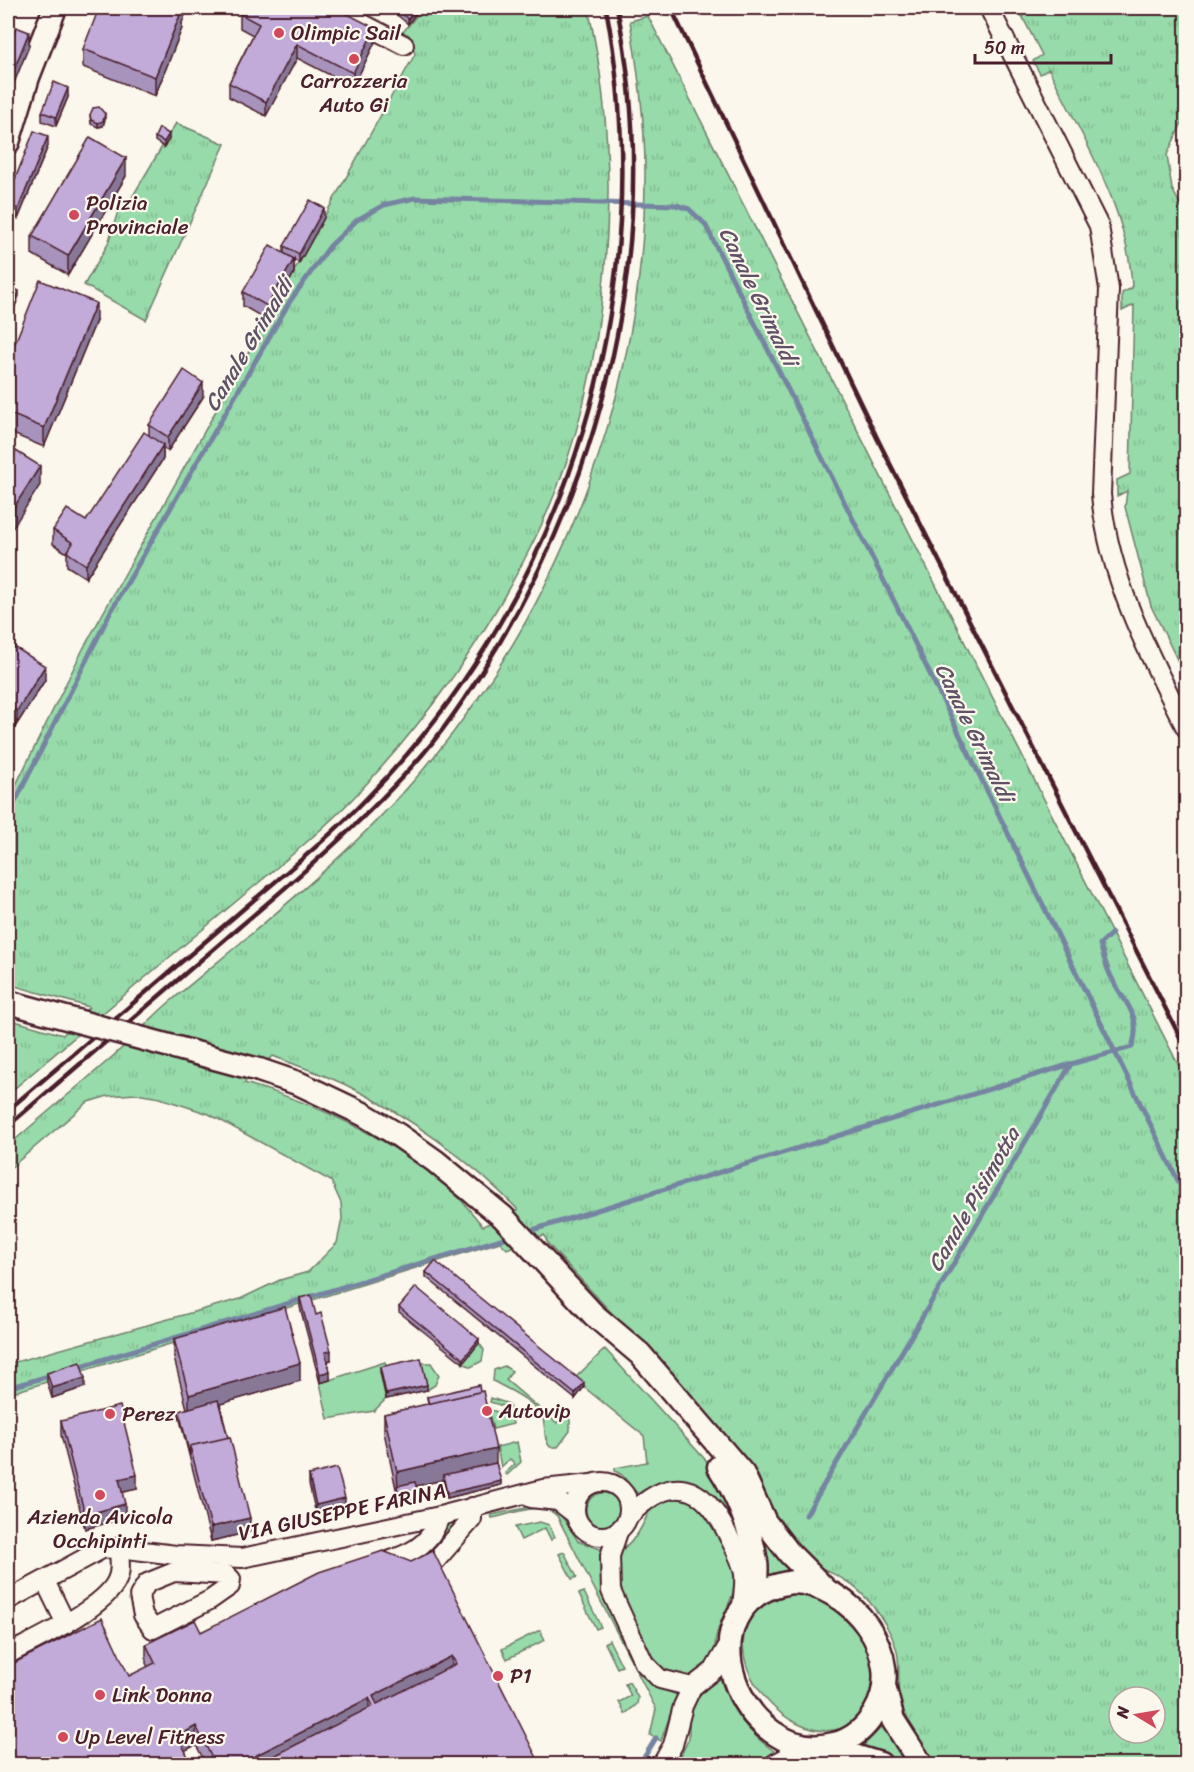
<svg xmlns="http://www.w3.org/2000/svg" width="1194" height="1772" viewBox="0 0 1194 1772" font-family="Sriracha,sans-serif">
<defs>
<pattern id="grass-tufts" width="24" height="20" patternUnits="userSpaceOnUse" patternTransform="scale(1.5)"><rect width="24" height="20" fill="#96dba9"/><path d="M3 7l-1-3M5 7V3M7 7l1-3M15 17l-1-3M17 17v-4M19 17l1-3" fill="none" stroke="#83bc92"/></pattern>
</defs>
<rect width="100%" height="100%" fill="#fbf7ec"/>
<filter id="ink" filterUnits="userSpaceOnUse"><feTurbulence type="fractalNoise" baseFrequency=".0167" numOctaves="2"/><feDisplacementMap in="SourceGraphic" scale="12" xChannelSelector="R" yChannelSelector="G"/><feConvolveMatrix kernelMatrix="1 2 1 2 8 2 1 2 1" color-interpolation-filters="sRGB"/></filter>
<g filter="url(#ink)">
<g fill="url(#grass-tufts)" stroke="#707d6a" stroke-width="1.5" fill-rule="evenodd">
<path d="M423 8H588C625 169 611 375 541 526 494 625 433 713 359 792 317 837 267 875 220 915 149 974 78 1034 8 1094V1019L63 1035 89 1007 8 984V801L83 649 415 54 409 35 403 32Z"/>
<path d="M1018 8H1186V114L1167 155 1172 189 1186 215V678L1151 606 1125 507 1127 491 1117 496V480L1130 474 1134 305 1122 311V293L1132 288C1129 209 1082 138 1049 69L1040 74 1033 61 1042 55Z"/>
<path d="M648 16 1186 1080V1764H931C920 1747 902 1726 899 1704 896 1674 905 1660 888 1629 878 1611 863 1592 846 1581 832 1572 815 1567 803 1555 776 1527 765 1489 744 1457L548 1244 544 1235 507 1249 500 1242 8 1394V1364L240 1299 280 1280 308 1272 337 1243 342 1219 341 1203 331 1181 209 1114 160 1098 136 1094 108 1096 88 1102 8 1170V1146C42 1116 78 1087 112 1057 133 1039 150 1018 172 1000 261 925 353 854 428 764 564 601 646 383 645 171 645 120 638 71 630 21ZM273 1056C298 1066 323 1074 346 1085 406 1114 473 1162 518 1210L483 1226C473 1215 464 1202 453 1192 399 1142 314 1102 244 1083ZM1119 1697H1155V1733H1119Z"/>
<path d="M176 123 225 144 146 320 84 285 108 244 118 211H124Z"/>
</g>
<g fill="#96dba9" stroke="#707d6a" stroke-width="1.5">
<path d="M479 1343 484 1350 482 1361 471 1367 463 1363Z"/>
<path d="M605 1349 712 1467 720 1479 747 1555C724 1505 700 1455 638 1494L622 1475 615 1471V1468L647 1462 644 1436 574 1379Z"/>
<path d="M385 1362 387 1370 380 1372 386 1399 374 1411 328 1419 320 1383Z"/>
<path d="M421 1363H431L439 1375 435 1385 427 1390Z"/>
<path d="M504 1366 512 1371 506 1380 557 1423 565 1413 570 1420V1431L558 1447H550C543 1439 546 1429 543 1419 536 1401 509 1390 493 1381L494 1370Z"/>
<path d="M491 1398 509 1404 513 1424 493 1429 488 1409 501 1413 503 1406 490 1402Z"/>
<path d="M517 1442 521 1462 507 1475 505 1473 515 1464 510 1459 501 1467 497 1447Z"/>
<circle cx="603" cy="1510" r="17"/>
<path d="M678 1497C684 1498 691 1499 696 1502 711 1515 733 1553 735 1573 738 1595 720 1616 716 1637 714 1646 716 1656 709 1663 702 1672 694 1677 682 1677 651 1678 614 1589 617 1562 618 1549 632 1543 638 1533 654 1507 644 1505 678 1497Z"/>
<path d="M535 1506 559 1512 578 1541 603 1550 600 1573 605 1597 644 1675 658 1687 677 1695 661 1741 650 1735 656 1709 557 1516C544 1500 509 1515 492 1518L491 1515Z"/>
<path d="M753 1508 793 1569 766 1576Z"/>
<path d="M461 1521 438 1548 433 1547 431 1544 445 1524Z"/>
<path d="M540 1522 549 1525 555 1537 551 1540 545 1528 521 1540 515 1527Z"/>
<path d="M564 1552 577 1577 572 1579 559 1554Z"/>
<path d="M584 1592 601 1627 596 1629 579 1594Z"/>
<path d="M795 1594C851 1595 902 1676 857 1720 786 1772 678 1615 795 1594Z"/>
<path d="M540 1630 545 1640 507 1659 502 1649Z"/>
<path d="M609 1640 622 1666 617 1668 605 1643Z"/>
<path d="M720 1677C729 1708 748 1733 774 1751L761 1764H677L689 1738V1714L694 1700Z"/>
<path d="M629 1682 638 1698 637 1704 625 1714 619 1702 631 1696 625 1684Z"/>
<path d="M886 1723 912 1764C893 1764 880 1754 862 1747Z"/>
</g>
<g fill="none" stroke-linecap="round" stroke-linejoin="round">
<g stroke="#7684a2" stroke-width="5">
<path d="M8 816 110 613 290 301 330 246 357 220 384 205 415 198 676 205 689 209 705 224 903 619 1186 1197"/>
<path d="M526 1232 1071 1064"/>
<path d="M75 1368 511 1236"/>
<path d="M8 1388 52 1375"/>
<path d="M806 1515 1071 1064 1132 1047C1144 1012 1120 1000 1109 972 1105 963 1103 954 1100 944L1112 933"/>
<path d="M640 1764 656 1738"/>
</g>
<g stroke="#4a1f2b" stroke-width="22">
<g id="minor">
<path d="M332 8 404 45"/>
<path d="M989 8 1099 226 1109 289 1101 494C1108 577 1149 655 1186 728"/>
<circle cx="602" cy="1509" r="27"/>
<path d="M531 1498 558 1501 575 1514"/>
<path d="M629 1516C671 1473 703 1482 728 1535 734 1547 742 1560 744 1574 745 1584 743 1596 742 1606"/>
<path d="M618 1532 610 1556 611 1591 644 1663 660 1679 692 1687"/>
<path d="M377 1565C406 1555 430 1548 440 1516"/>
<path d="M174 1572 227 1575 231 1579 230 1586 210 1600 153 1629 143 1615 139 1596 147 1583Z"/>
<path d="M424 1574 472 1519V1507"/>
<path d="M45 1581 66 1624"/>
<path d="M8 1600 102 1549 119 1548 176 1555 242 1558 440 1516 543 1489 591 1484"/>
<path d="M8 1654C35 1640 105 1608 117 1580 122 1570 119 1558 119 1548"/>
<path d="M662 1764 673 1745 683 1706 692 1687 714 1670 729 1644"/>
<path d="M774 1764 807 1747"/>
</g>
</g>
<g stroke="#4a1f2b" stroke-width="27">
<g id="major">
<path d="M8 142 28 77 55 8"/>
<path d="M8 1002 77 1021"/>
<path d="M259 1070 300 1084 363 1114 398 1135 435 1161 503 1217 594 1315 640 1354 743 1474 765 1522 790 1554 825 1589"/>
<path d="M719 1467C737 1494 751 1530 756 1562 758 1572 755 1585 754 1595"/>
<path d="M792 1582C850 1583 908 1656 875 1712 866 1727 852 1740 834 1744 740 1768 676 1600 792 1582Z"/>
<path d="M884 1686 893 1720 921 1764"/>
<path d="M825 1747 880 1764"/>
</g>
</g>
<use href="#minor" stroke="#fbf7ec" stroke-width="18"/>
<use href="#major" stroke="#fbf7ec" stroke-width="22"/>
<g stroke="#4a1f2b" stroke-width="4.5">
<path d="M671 8 879 442 1186 1049"/>
<path d="M8 1110C81 1048 154 985 227 923 274 882 324 843 367 798 570 591 660 291 606 8"/>
<path d="M8 1126C82 1062 156 999 230 935 297 878 365 821 423 754 452 720 477 680 500 642 612 453 661 225 617 8"/>
</g>
<g stroke="#4a1f2b" stroke-width="27" stroke-linecap="butt">
<path id="major-bridge" d="M77 1021 259 1070"/>
</g>
<use href="#major-bridge" stroke="#fbf7ec" stroke-width="22"/>
</g>
<g fill="#a793bb" stroke="#4a1f2b" stroke-width="1.5">
<path d="M357 8H365L364 11Z"/>
<path d="M420 8 408 24 397 15V10Z"/>
<path d="M240 14 375 42 353 87 297 58 266 116 229 97V83L253 35 240 28Z"/>
<path d="M182 23V28L155 96 83 67V49Z"/>
<path d="M68 97 56 126 42 121V112Z"/>
<path d="M90 115 105 119 103 126 98 127 91 124Z"/>
<path d="M155 137 169 139 164 147 155 141Z"/>
<path d="M48 146 18 219 8 214V197Z"/>
<path d="M126 176 68 275 32 254V236Z"/>
<path d="M324 218 299 263 294 260V273L267 320 243 306V292L284 254V246Z"/>
<path d="M96 321 44 447 8 432V361Z"/>
<path d="M203 397 168 451 163 448V459L86 578 67 566V553L53 544V530L86 521 149 436V425Z"/>
<path d="M8 628 13 646 45 680 10 735 8 734Z"/>
<path d="M426 1272 584 1387 575 1399 426 1277Z"/>
<path d="M300 1298 316 1315 331 1360 328 1361 330 1380 320 1383 300 1307Z"/>
<path d="M399 1307 479 1343 463 1363 399 1312Z"/>
<path d="M174 1339 300 1381 220 1404 250 1532 211 1541 179 1416V1411L187 1409 174 1358Z"/>
<path d="M380 1367 427 1390 386 1399 380 1371Z"/>
<path d="M47 1373 85 1387 52 1398 47 1382Z"/>
<path d="M427 1397 496 1463 501 1485 447 1498 443 1480 416 1486 418 1498 399 1503 384 1432V1414L428 1404Z"/>
<path d="M61 1421 137 1489 122 1492 125 1518 85 1529 61 1435Z"/>
<path d="M309 1475 345 1507 316 1514 309 1484Z"/>
<path d="M383 1551 540 1764H206L196 1745 185 1750 190 1764 129 1676 148 1667 146 1663V1644L201 1632Z"/>
</g>
<g fill="#887898" stroke="#4a1f2b" stroke-width="1.5">
<path d="M184 8H188L182 23V28L155 96V77L182 10Z"/>
<path d="M417 8H420L408 24V19Z"/>
<path d="M375 28V42L353 87V73Z"/>
<path d="M29 32V46L8 98V84Z"/>
<path d="M297 44V58L266 116V102Z"/>
<path d="M68 88V97L56 126V117Z"/>
<path d="M105 114V119L103 126 98 127V123Z"/>
<path d="M169 134V139L164 147V142Z"/>
<path d="M48 136V146L18 219V209Z"/>
<path d="M126 158V176L68 275V256Z"/>
<path d="M324 208V218L299 263V254Z"/>
<path d="M294 259V273L267 320V306Z"/>
<path d="M19 291V296L8 325V320Z"/>
<path d="M96 303V321L44 447V428Z"/>
<path d="M203 383V397L168 451V437Z"/>
<path d="M163 445V459L86 578V565Z"/>
<path d="M40 466V485L8 535V517Z"/>
<path d="M13 631V649L8 658V640Z"/>
<path d="M45 666V680L10 735V731L17 721V711Z"/>
<path d="M479 1339V1343L463 1363V1359Z"/>
<path d="M331 1351V1360L325 1361V1352Z"/>
<path d="M300 1363V1381L189 1413V1395Z"/>
<path d="M330 1371V1380L320 1383V1374Z"/>
<path d="M85 1378V1387L52 1398V1388Z"/>
<path d="M584 1383V1387L575 1399V1394Z"/>
<path d="M427 1385V1390L386 1399V1394Z"/>
<path d="M496 1449V1467L443 1475V1480L398 1490 397 1472Z"/>
<path d="M137 1475V1489L119 1493V1479Z"/>
<path d="M501 1481V1485L447 1498V1493Z"/>
<path d="M418 1494V1498L399 1503V1498Z"/>
<path d="M345 1498V1507L316 1514V1505Z"/>
<path d="M125 1504V1518L85 1529V1515Z"/>
<path d="M250 1518V1532L211 1541V1527Z"/>
<path d="M452 1656V1674L373 1715V1696Z"/>
<path d="M369 1698V1717L275 1764H239Z"/>
<path d="M196 1726V1745L178 1754V1736Z"/>
</g>
<g fill="#c2abd9" stroke="#4a1f2b" stroke-width="1.5" fill-rule="evenodd">
<path d="M99 8H177L182 10 155 77 83 49Z"/>
<path d="M177 8H184L182 13V10Z"/>
<path d="M243 8H336L375 28 353 73 297 44 266 102 229 83 259 24 240 14Z"/>
<path d="M399 8H417L408 19 397 10Z"/>
<path d="M16 27 29 32 8 84V42L10 43Z"/>
<path d="M54 82 68 88 56 117 42 112Z"/>
<path d="M99 107 105 114 103 121 98 123 91 120 90 115 93 108Z"/>
<path d="M159 128 169 134 164 142 155 137Z"/>
<path d="M34 131 48 136 18 209 8 205V197Z"/>
<path d="M90 137 126 158 68 256 32 236Z"/>
<path d="M310 200 324 208 299 254 284 246Z"/>
<path d="M270 245 294 259 267 306 243 292Z"/>
<path d="M40 280 96 303 44 428 8 413V361Z"/>
<path d="M8 286 19 291 8 320Z"/>
<path d="M184 370 203 383 168 437 149 425Z"/>
<path d="M144 432 163 445 86 565 67 552 73 543 53 530 67 509 86 521Z"/>
<path d="M8 446 40 466 8 517Z"/>
<path d="M8 628 13 631 8 640Z"/>
<path d="M8 643 45 666 17 711 8 705Z"/>
<path d="M8 715 17 721 10 731 8 729Z"/>
<path d="M435 1261 584 1383 575 1394 426 1272Z"/>
<path d="M416 1287 479 1339 463 1359 399 1307Z"/>
<path d="M311 1295 316 1315 321 1313 331 1351 325 1352 330 1371 320 1374 300 1298Z"/>
<path d="M285 1307 300 1363 189 1395 174 1339Z"/>
<path d="M421 1358 427 1385 386 1394 380 1367Z"/>
<path d="M80 1362 85 1378 52 1388 47 1373Z"/>
<path d="M479 1385 480 1392 429 1404 427 1397Z"/>
<path d="M483 1391 496 1449 397 1472 384 1414Z"/>
<path d="M218 1400 228 1438 190 1446V1456L179 1411Z"/>
<path d="M120 1406 137 1475 119 1479 125 1504 85 1515 61 1421Z"/>
<path d="M230 1437 250 1518 211 1527 190 1446Z"/>
<path d="M496 1463 501 1481 447 1493 443 1475Z"/>
<path d="M337 1468 345 1498 316 1505 309 1475Z"/>
<path d="M415 1482 418 1494 399 1498 397 1486Z"/>
<path d="M383 1551 411 1562 433 1551 540 1764H258L373 1706 369 1698 239 1764H215L196 1726 178 1736 190 1761 186 1764H8V1666L102 1618 129 1676 155 1663 146 1644 195 1620 201 1632 319 1572ZM452 1656 456 1664 377 1704 373 1696Z"/>
</g>
</g>
<g fill="#d1495b" stroke="#fbf7ec" stroke-width="2">
<circle cx="279" cy="33" r="6"/>
<circle cx="354" cy="59" r="6"/>
<circle cx="74" cy="215" r="6"/>
<circle cx="487" cy="1411" r="6"/>
<circle cx="110" cy="1414" r="6"/>
<circle cx="100" cy="1495" r="6"/>
<circle cx="498" cy="1676" r="6"/>
<circle cx="100" cy="1695" r="6"/>
<circle cx="63" cy="1737" r="6"/>
</g>
<g text-anchor="middle" stroke-width="4.5" stroke-linejoin="round" paint-order="stroke">
<g font-size="21" fill="#4a1f2b" stroke="#fbf7ec" text-anchor="start">
<text x="291" y="40">Olimpic Sail</text>
<text x="354" y="88" text-anchor="middle">Carrozzeria<tspan x="354" dy="24">Auto Gi</tspan></text>
<text x="86" y="210">Polizia<tspan x="86" dy="24">Provinciale</tspan></text>
<text x="499" y="1418">Autovip</text>
<text x="122" y="1421">Perez</text>
<text x="100" y="1524" text-anchor="middle">Azienda Avicola<tspan x="100" dy="24">Occhipinti</tspan></text>
<text x="510" y="1683">P1</text>
<text x="112" y="1702">Link Donna</text>
<text x="75" y="1744">Up Level Fitness</text>
</g>
<g font-size="21" fill="#4a1f2b" stroke="#fbf7ec">
<text transform="translate(342 1512) rotate(-12)" y="7">VIA GIUSEPPE FARINA</text>
</g>
<g font-size="22" font-style="italic" fill="#605266" stroke="#fbf7ec">
<text transform="translate(759 296) rotate(64)" y="8">Canale Grimaldi</text>
<text transform="translate(248 344) rotate(-59)" y="8">Canale Grimaldi</text>
<text transform="translate(975 732) rotate(64)" y="8">Canale Grimaldi</text>
<text transform="translate(973 1199) rotate(-60)" y="8">Canale Pisimotta</text>
</g>
</g>
<rect width="1194" height="1772" fill="none" stroke="#fbf7ec" stroke-width="30"/>
<rect x="15" y="15" width="1164" height="1742" fill="none" stroke="#4a1f2b" stroke-width="2" filter="url(#ink)"/>
<g transform="translate(1137 1715) rotate(281)"><circle r="28" fill="#fbf7ec" stroke="#b4a19f" stroke-width="1.5"/>
<path d="M0-4.5L10 22L0 15L-10 22Z" fill="#d1495b"/>
<text y="-9" font-size="16" font-weight="bold" text-anchor="middle" fill="#4a1f2b">N</text>
</g>
<path d="M975 54v9h136v-9" fill="none" stroke="#4a1f2b" stroke-width="3"/>
<text x="984" y="54" font-size="18" fill="#4a1f2b" stroke="#fbf7ec" stroke-width="4.5" paint-order="stroke">50 m</text>
</svg>
